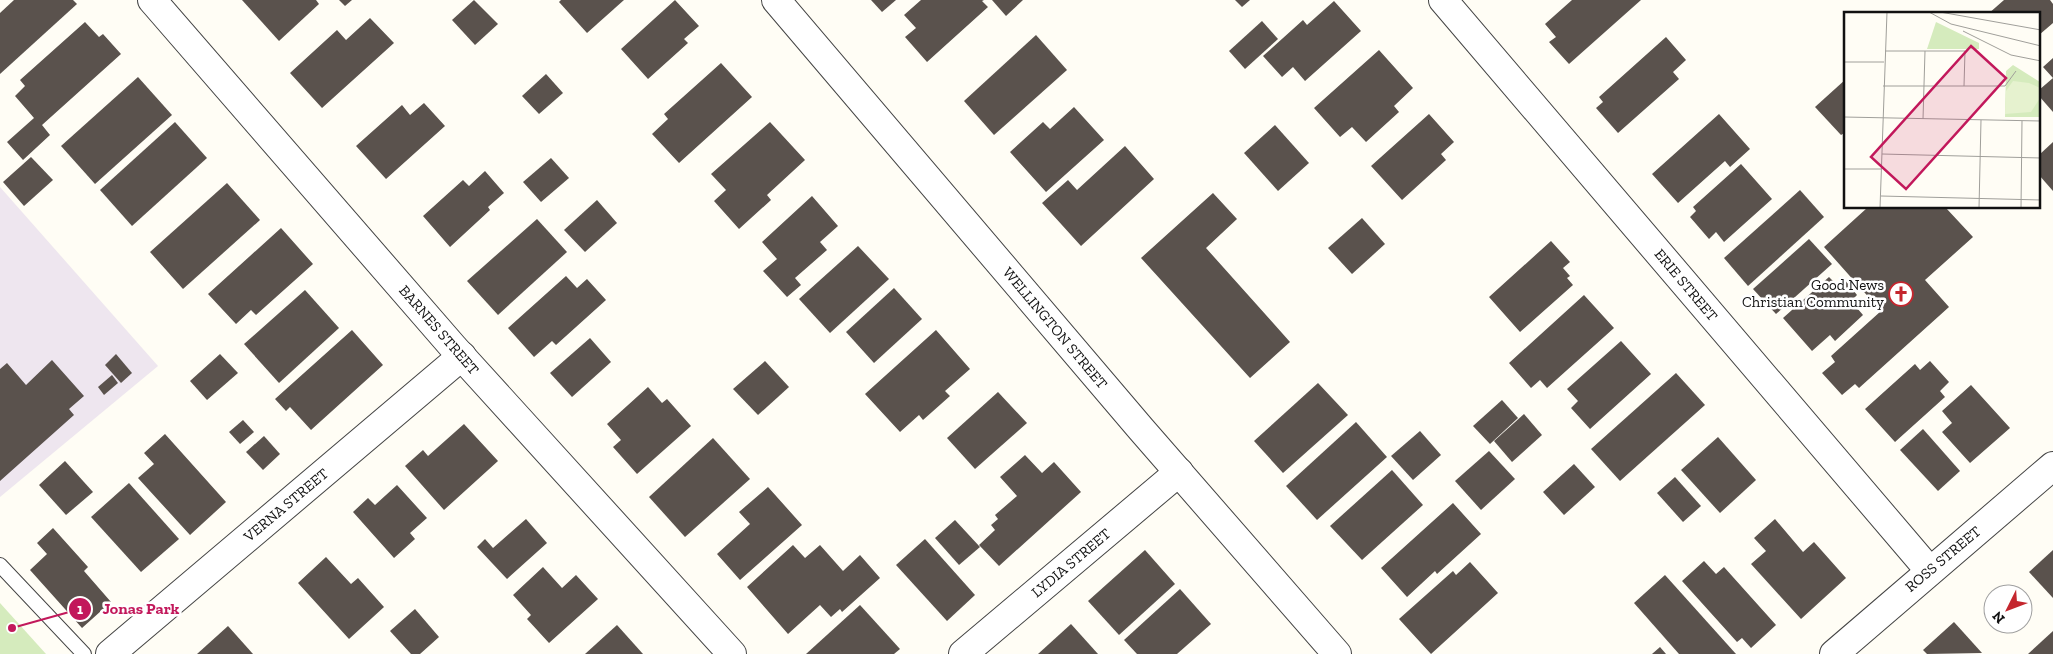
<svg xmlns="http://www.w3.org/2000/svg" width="2053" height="654" viewBox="0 0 2053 654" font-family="'Zilla Slab',serif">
<rect width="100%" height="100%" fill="#fffdf5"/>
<path fill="#eee6ef" d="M0 187 158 366 0 497Z"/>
<path fill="#d5ebbd" d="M0 603 46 654H0Z"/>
<g fill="#5a524d">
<path d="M14 0H73L77 4 0 74V13Z"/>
<path d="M242 0H316L319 4 279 41Z"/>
<path d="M339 0H352L345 6Z"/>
<path d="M474 0 498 24 475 45 452 20Z"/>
<path d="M561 0H624L587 33 559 2Z"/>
<path d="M675 0 699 26 684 39 688 43 648 79 621 49Z"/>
<path d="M871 0H896L882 12Z"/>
<path d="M921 0H984L982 1 988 7 927 62 905 37 916 28 904 15Z"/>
<path d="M992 0H1023L1006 16Z"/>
<path d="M1235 0H1250L1242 7Z"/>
<path d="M1572 0H1641L1569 64 1549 42 1556 37 1545 24Z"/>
<path d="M2004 0H2050L2053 4V23L2039 35V14H1988Z"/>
<path d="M1334 1 1361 31 1305 81 1293 67 1282 77 1263 56 1303 20 1307 25Z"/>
<path d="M370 18 394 43 322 108 290 73 337 30 346 40Z"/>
<path d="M1262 21 1278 39 1245 69 1229 51Z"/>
<path d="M85 22 99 37 103 34 121 54 42 125 50 135 23 160 7 142 34 118 15 96 25 86 20 80Z"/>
<path d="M1036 35 1067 70 994 135 964 101Z"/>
<path d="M1666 37 1686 60 1673 72 1679 79 1618 133 1596 108 1603 102 1599 97Z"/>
<path d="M1379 50 1413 88 1394 106 1399 112 1366 142 1352 127 1340 137 1314 108Z"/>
<path d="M2053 58V112L2039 96V90L2053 78 2043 67Z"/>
<path d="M721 63 752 97 679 163 652 134 668 119 664 114Z"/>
<path d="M546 74 563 93 539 114 522 96Z"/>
<path d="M138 77 172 115 95 184 61 146Z"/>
<path d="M1846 79V132L1841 135 1815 107Z"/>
<path d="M424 103 445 126 386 179 356 146 402 105 410 115Z"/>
<path d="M1074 107 1104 140 1046 192 1010 152 1043 122 1050 129Z"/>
<path d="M1429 114 1454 142 1441 154 1446 160 1402 200 1371 166Z"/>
<path d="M1719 114 1750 149 1730 167 1725 161 1678 203 1652 174Z"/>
<path d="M175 122 207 158 132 226 100 190Z"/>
<path d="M770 122 805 160 767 195 771 200 739 229 714 201 726 190 711 174Z"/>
<path d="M1275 125 1309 163 1278 191 1244 153Z"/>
<path d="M2053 142V191L2039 175V155Z"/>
<path d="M1125 146 1154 179 1081 246 1042 203 1068 180 1077 190Z"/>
<path d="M31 157 53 180 24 206 3 182Z"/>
<path d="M551 158 569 178 541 202 523 182Z"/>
<path d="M1741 164 1772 199 1724 242 1716 232 1709 239 1690 217 1696 211 1693 207Z"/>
<path d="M485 171 504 193 488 207 490 210 450 247 423 216 463 180 469 186Z"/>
<path d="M227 183 260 220 183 289 150 252Z"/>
<path d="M1800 190 1824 217 1748 286 1724 258Z"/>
<path d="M1213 193 1237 219 1206 248 1290 342 1250 378 1141 258Z"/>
<path d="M812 196 838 226 820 242 827 250 795 278 801 285 787 297 763 271 777 259 762 242Z"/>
<path d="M597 200 617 223 585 252 564 230Z"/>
<path d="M1867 208H1946L1973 237 1925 280 1949 307 1859 388 1855 384 1842 395 1822 373 1835 362 1831 356 1881 311 1824 247Z"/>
<path d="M1362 218 1385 244 1352 274 1328 248Z"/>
<path d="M537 219 567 252 498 315 467 281Z"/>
<path d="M281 228 313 264 256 315 251 310 236 324 208 294Z"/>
<path d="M1809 239 1832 264 1776 314 1753 289Z"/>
<path d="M1551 241 1570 262 1563 268 1570 276 1567 278 1573 285 1520 332 1489 297Z"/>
<path d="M858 246 889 279 830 333 799 299Z"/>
<path d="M566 276 577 288 587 279 606 300 556 345 552 341 534 357 508 328Z"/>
<path d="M1829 277 1838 286 1845 280 1857 295 1851 301 1863 315 1835 341 1830 335 1812 351 1783 318Z"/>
<path d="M894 288 922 319 874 363 846 332Z"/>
<path d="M305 290 339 328 279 383 244 344Z"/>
<path d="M1584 295 1614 328 1547 388 1540 380 1531 388 1509 363Z"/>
<path d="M352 330 383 365 311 430 290 407 286 411 275 399Z"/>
<path d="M936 330 970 369 945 391 950 396 923 420 919 415 900 432 865 394Z"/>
<path d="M590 338 611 362 572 397 550 373Z"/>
<path d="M1621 341 1651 374 1590 429 1571 408 1578 401 1567 389Z"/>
<path d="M116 354 132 373 121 383 105 365Z"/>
<path d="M220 354 238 373 207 400 190 381Z"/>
<path d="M52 360 84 396 69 409 74 415 0 481V369L7 363 26 385Z"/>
<path d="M765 361 789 387 758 415 733 389Z"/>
<path d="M1930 361 1949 382 1940 391 1945 397 1895 442 1865 409 1915 364 1920 370Z"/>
<path d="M1676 373 1705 405 1620 481 1591 449Z"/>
<path d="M112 375 118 383 104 395 98 387Z"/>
<path d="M1318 383 1348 415 1283 473 1254 441Z"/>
<path d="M1971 385 2010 428 1970 463 1942 432 1952 423 1942 411Z"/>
<path d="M648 387 662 403 667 399 691 426 637 474 613 447 621 440 607 424Z"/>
<path d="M998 392 1027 423 975 469 947 438Z"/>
<path d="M1502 400 1518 418 1490 444 1473 426Z"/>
<path d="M1524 414 1542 435 1512 462 1494 441Z"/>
<path d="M243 420 254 432 240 444 229 432Z"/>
<path d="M1356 422 1387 457 1317 520 1286 486Z"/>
<path d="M464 424 498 461 444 510 405 466 423 450 428 456Z"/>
<path d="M1923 429 1960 471 1938 491 1900 450Z"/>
<path d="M1420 431 1441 455 1413 480 1391 456Z"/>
<path d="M165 434 226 502 190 535 138 478 154 464 144 453Z"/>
<path d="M264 436 280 454 263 470 246 452Z"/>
<path d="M1718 437 1756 480 1720 513 1681 470Z"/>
<path d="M713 438 750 479 685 537 649 497Z"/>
<path d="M1489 451 1515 479 1481 510 1455 481Z"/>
<path d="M1025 455 1042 473 1054 462 1081 492 999 566 979 545 995 530 991 525 998 519 995 515 1017 496 1000 477Z"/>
<path d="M65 461 93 492 66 515 39 485Z"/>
<path d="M1574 464 1595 487 1564 515 1543 492Z"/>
<path d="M1392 470 1423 505 1362 560 1330 526Z"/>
<path d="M1675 477 1701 506 1683 522 1657 493Z"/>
<path d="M129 483 179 539 141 572 91 517Z"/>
<path d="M397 485 427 518 410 533 415 539 394 558 353 512 368 498 375 505Z"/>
<path d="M768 487 802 525 740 580 717 554 750 524 739 512Z"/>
<path d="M1453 503 1481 534 1437 574 1435 571 1407 597 1381 568Z"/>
<path d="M526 519 547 543 507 579 477 547 485 539 493 548Z"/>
<path d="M1775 519 1803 552 1814 542 1846 578 1801 619 1751 564 1766 551 1754 538Z"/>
<path d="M955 520 980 547 959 565 935 538Z"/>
<path d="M53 528 88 567 84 571 111 602 82 628 30 570 47 554 37 543Z"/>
<path d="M925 539 975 595 947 621 896 565Z"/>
<path d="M793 545 805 558 820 545 843 571 860 555 880 578 842 612 840 609 831 617 820 605 788 634 747 587Z"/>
<path d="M1145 550 1175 584 1119 635 1088 601Z"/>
<path d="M2053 550V598L2029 572Z"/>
<path d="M326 557 351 584 358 578 384 607 349 639 298 583Z"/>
<path d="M1704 561 1716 574 1724 567 1776 625 1751 648 1742 638 1737 642 1682 581Z"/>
<path d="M1470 562 1498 593 1431 654 1399 619 1453 571 1456 575Z"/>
<path d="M543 567 562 588 576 575 598 599 549 643 527 619 531 615 513 595Z"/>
<path d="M1665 575 1736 654H1679L1634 603Z"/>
<path d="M1180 589 1211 624 1177 654H1137L1124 640Z"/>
<path d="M860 605 900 649 894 654H806Z"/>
<path d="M415 609 439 637 420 654H411L390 631Z"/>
<path d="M1954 622 1982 653 1927 654 1923 650Z"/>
<path d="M1071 624 1098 654H1038Z"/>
<path d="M617 625 643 654H585Z"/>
<path d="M228 626 253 654H197Z"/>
<path d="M2053 631V654H2028Z"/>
<path d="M1660 647 1666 654H1652Z"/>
</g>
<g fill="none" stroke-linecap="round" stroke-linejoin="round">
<g stroke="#444" stroke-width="16">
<path id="service" d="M0 565 84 654"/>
</g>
<g stroke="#444" stroke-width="30">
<g id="minor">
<path d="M152 0 454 348 732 654"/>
<path d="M1443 0 1929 570"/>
<path d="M110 654 462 356"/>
<path d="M963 654 1179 472"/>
<path d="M1834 654 2053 466"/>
</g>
</g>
<g stroke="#444" stroke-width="30">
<path id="tertiary" d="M776 0 1141 429 1337 654"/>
</g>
<use href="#service" stroke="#fff" stroke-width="14"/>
<use href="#minor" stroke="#fff" stroke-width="28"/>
<use href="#tertiary" stroke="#fff" stroke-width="28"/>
</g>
<defs>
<g id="church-ring" transform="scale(1.25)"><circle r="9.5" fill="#fff" stroke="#c4262e" stroke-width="1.5"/><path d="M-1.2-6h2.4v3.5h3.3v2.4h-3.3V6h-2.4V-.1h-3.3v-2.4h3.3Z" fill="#c4262e"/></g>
</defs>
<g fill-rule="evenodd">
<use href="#church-ring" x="1901" y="294"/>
</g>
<g text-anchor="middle" stroke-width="5" stroke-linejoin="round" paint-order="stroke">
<g font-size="15" fill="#111" stroke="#fff">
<text transform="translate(1686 285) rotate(50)" y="5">ERIE STREET</text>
<text transform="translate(1055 328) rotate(50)" y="5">WELLINGTON STREET</text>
<text transform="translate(439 330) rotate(49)" y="5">BARNES STREET</text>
<text transform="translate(286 505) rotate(-40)" y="5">VERNA STREET</text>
<text transform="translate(1943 559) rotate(-40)" y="5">ROSS STREET</text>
<text transform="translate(1071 563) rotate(-40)" y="5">LYDIA STREET</text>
</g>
<g font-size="15" fill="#111" stroke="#fff" text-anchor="end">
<text x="1884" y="290">Good News<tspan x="1884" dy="17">Christian Community</tspan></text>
</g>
</g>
<g transform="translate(1844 12)">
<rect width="196" height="196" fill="#fffdf5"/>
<path d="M92 10 135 31V37H83ZM169 53 196 70V105H161L162 59Z" fill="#d5ebbd"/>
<path d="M169 69 185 71 196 76V86L187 100 161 102 162 79Z" fill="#e6f2cf"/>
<path fill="none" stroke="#a09f9a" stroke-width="1" d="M85 0 107 12 197 34M96 0 197 18M119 19 167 43 197 49M41 39H121L120 74M0 50H40M39 74H161L172 59M0 105 197 109M79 107 81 39M38 142 197 146M0 157H37M37 184 197 188M36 196 43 0M135 196 137 108M177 196 178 109"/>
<path fill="#c2185b" fill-opacity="0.15" stroke="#c2185b" stroke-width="2.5" d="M127 34 162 66 62 177 27 145Z"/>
<rect width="196" height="196" fill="none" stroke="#111" stroke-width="2.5"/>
</g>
<path fill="none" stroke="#c2185b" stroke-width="2" d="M12 628L80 609"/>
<g fill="#c2185b" stroke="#fff" stroke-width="2">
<circle cx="12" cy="628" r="5"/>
<circle cx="80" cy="609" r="12"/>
</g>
<g font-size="15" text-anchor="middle" font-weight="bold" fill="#fff">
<text x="80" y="614">1</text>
</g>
<g font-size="16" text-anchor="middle" font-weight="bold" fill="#c2185b" stroke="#fff" stroke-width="5" stroke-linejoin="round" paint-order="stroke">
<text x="141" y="614">Jonas Park</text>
</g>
<g transform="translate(2008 609) rotate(228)"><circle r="24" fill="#ffffff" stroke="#a0a0a0"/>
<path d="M0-4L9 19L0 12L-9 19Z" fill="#c4262e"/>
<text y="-8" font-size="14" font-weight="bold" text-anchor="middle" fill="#111111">N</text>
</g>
</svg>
